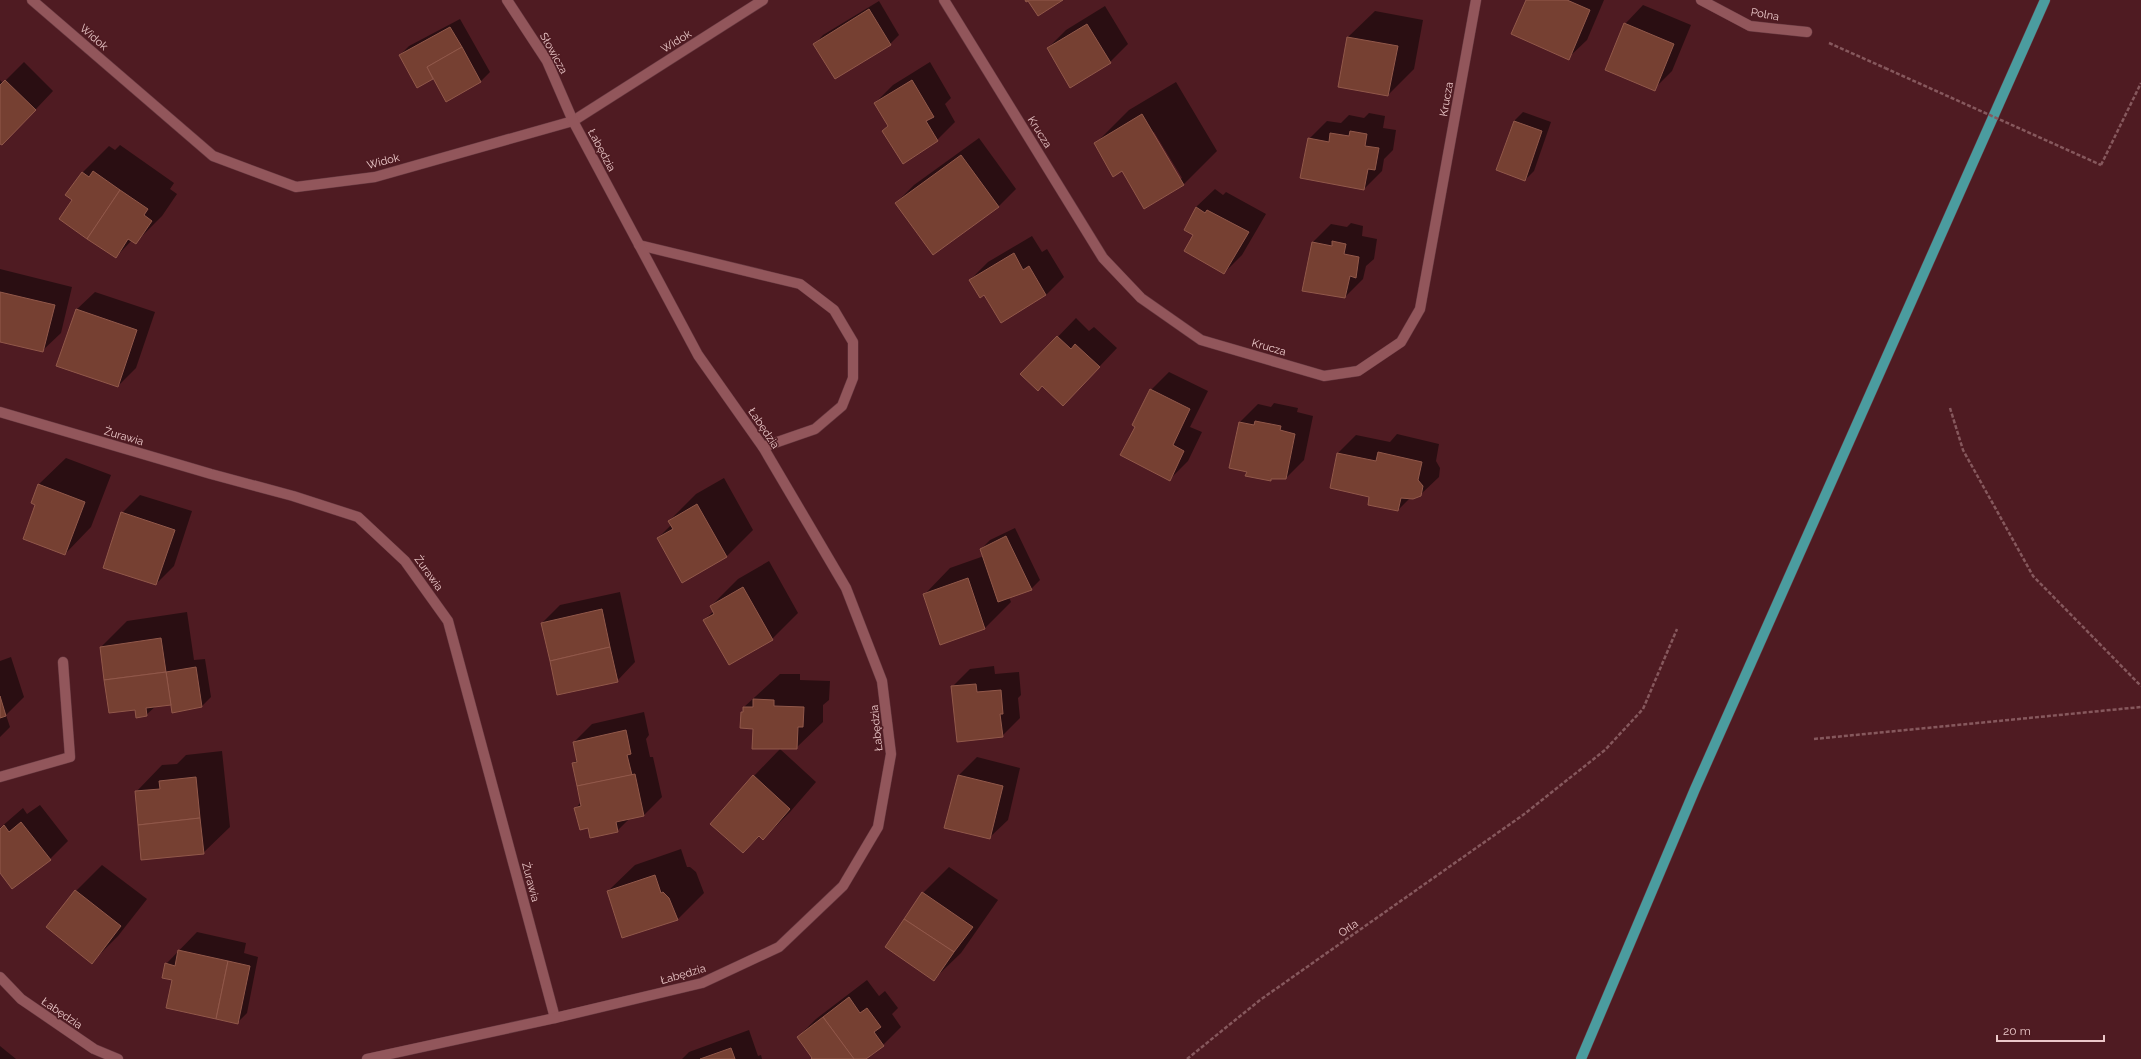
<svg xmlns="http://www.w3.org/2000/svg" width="2141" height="1059" viewBox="0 0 2141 1059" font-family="Raleway,sans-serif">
<rect width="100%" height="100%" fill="#4f1b22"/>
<g fill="#0007" fill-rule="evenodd">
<path d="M1527 0H1604L1587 40 1568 58Z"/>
<path d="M879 1 899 35 890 44H815L823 35Z"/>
<path d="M1643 5 1691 25 1672 71 1654 89 1625 24Z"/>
<path d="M1105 6 1128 44 1110 62 1048 48 1066 30Z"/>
<path d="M1375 11 1423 20 1414 69 1388 95 1339 86 1348 37Z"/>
<path d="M460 19 490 72 481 81 446 100 434 78 417 87 400 55 409 46Z"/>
<path d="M24 62 53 91 20 126 0 142V80L3 83Z"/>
<path d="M930 62 951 98 945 104 955 122 937 140 883 131 888 125 875 103 893 85Z"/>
<path d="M1176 82 1217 151 1184 184 1144 207 1122 169 1095 144 1129 110ZM1154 132 1182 178 1180 179 1152 133Z"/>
<path d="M1523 112 1551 122 1534 171 1525 180 1497 170 1514 121Z"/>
<path d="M1369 113 1385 116 1383 128 1396 130 1393 150 1384 159 1382 171 1364 189 1309 139 1327 121 1341 123 1349 115 1364 118Z"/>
<path d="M979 138 1016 189 998 207 896 203 914 185Z"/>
<path d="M120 145 174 183 170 189 177 194 162 216 136 242 132 240 116 257 74 200 83 172 109 146 115 150Z"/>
<path d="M1215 189 1223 195 1226 192 1266 214 1242 255 1224 273 1194 235 1196 207Z"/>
<path d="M1351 223 1363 226 1362 236 1377 239 1374 259 1366 266 1363 279 1345 297 1313 242 1331 224 1347 227Z"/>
<path d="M1032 236 1042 252 1047 249 1064 277 1046 295 984 293 970 280 988 262Z"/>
<path d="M0 269 72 287 61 333 42 351 0 341Z"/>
<path d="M95 292 155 312 136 368 118 386 76 310Z"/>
<path d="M1076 318 1089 331 1094 327 1117 348 1081 386 1042 385 1022 374Z"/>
<path d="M1169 372 1208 391 1190 427 1202 432 1188 461 1170 479 1136 427 1151 390Z"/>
<path d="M1274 403 1298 408 1297 412 1313 416 1304 460 1286 478H1273L1270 480 1248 471 1240 422 1258 404 1271 407Z"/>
<path d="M1397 434 1439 444 1436 461 1440 468 1439 477 1420 495 1410 498 1398 510 1371 496 1331 487 1338 453 1356 435 1390 442Z"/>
<path d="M66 458 111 475 91 527 65 554 37 505 32 503 39 484Z"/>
<path d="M724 478 753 530 727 556 683 581 658 538 671 525 669 521 696 494Z"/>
<path d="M140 495 192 511 174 566 156 584 122 513Z"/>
<path d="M1015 528 1040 580 1031 589 1009 597 1011 602 985 628 941 643 924 595 950 568 984 556 981 549 990 540Z"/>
<path d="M769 561 798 613 772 639 704 620 714 611 711 606 738 579Z"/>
<path d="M620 592 635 662 617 681 542 623 560 605Z"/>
<path d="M187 612 194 660 205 659 211 697 202 706 173 712 172 704 156 706 146 715 135 709 101 647 127 621Z"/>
<path d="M11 657 24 697 6 715 10 727 0 737V661Z"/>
<path d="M994 666 995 674 1019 672 1021 695 1018 698 1020 718 1002 736 952 687 970 669Z"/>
<path d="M780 674H800V680L830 681 829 700 823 705V722L796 748 754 728 742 713 744 707Z"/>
<path d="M644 712 649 735 646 739 650 757H653L662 797 644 815 630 818 617 831 589 827 576 808 581 802 573 763 578 759 574 742 592 724Z"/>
<path d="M780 749 816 782 790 812 763 839 760 836 743 852 711 824 754 776Z"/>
<path d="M222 751 230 827 203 853 136 792 162 765 177 764 186 755Z"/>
<path d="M977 757 1020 768 1008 820 989 838 959 775Z"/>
<path d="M40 805 68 841 50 859 0 872V828L23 808 27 814Z"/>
<path d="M681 849 687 867H690L696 872 704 893 677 920 608 891 635 865Z"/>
<path d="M102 865 147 899 118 936 92 962 76 891Z"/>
<path d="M949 867 998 900 961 953 934 979 923 893Z"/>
<path d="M197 932 246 943 244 953 258 957 247 1013 238 1022 166 964Z"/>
<path d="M867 980 879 996 885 991 898 1008 892 1014 901 1027 883 1045 864 1059H811L813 1057 798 1037 816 1019Z"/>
<path d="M749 1030 758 1056 761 1055 762 1059H682L689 1052Z"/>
<path d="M0 1046 16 1059H0Z"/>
</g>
<g fill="#764032" stroke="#91584a">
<path d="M1025 0H1063L1038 16 1028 1 1026 2Z"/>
<path d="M1526 0H1567L1590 10 1569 60 1511 34Z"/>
<path d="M869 9 891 45 835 79 813 44Z"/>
<path d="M1624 23 1674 44 1655 91 1605 70Z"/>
<path d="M1087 24 1111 63 1070 88 1047 48Z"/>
<path d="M450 27 462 47 427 67 433 79 417 88 399 55Z"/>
<path d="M1347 37 1398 46 1388 96 1338 87Z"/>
<path d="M462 47 481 82 446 102 427 67Z"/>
<path d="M5 80 36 110 2 145 0 144V85Z"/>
<path d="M912 80 934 117 926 121 938 141 903 164 882 131 888 126 874 103Z"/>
<path d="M1142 114 1184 185 1144 209 1122 171 1113 177 1094 143Z"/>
<path d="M1514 121 1542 131 1525 181 1496 170Z"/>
<path d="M1350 131 1367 134 1365 146 1379 148 1375 170 1368 169 1364 190 1300 178 1308 138 1329 142 1330 133 1349 136Z"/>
<path d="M961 155 999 207 933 255 895 203Z"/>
<path d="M93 171 120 190 87 239 59 219 72 200 65 195 82 172 89 177Z"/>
<path d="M120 190 148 209 144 215 152 221 136 244 128 239 116 258 87 239Z"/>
<path d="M1196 207 1205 213 1207 210 1249 232 1224 274 1184 251 1193 235 1184 230Z"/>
<path d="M1332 241 1346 244 1344 254 1359 257 1356 278 1350 276 1345 298 1302 291 1312 242 1332 246Z"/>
<path d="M1014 253 1023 270 1029 266 1046 295 1001 323 984 295 980 298 969 280Z"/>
<path d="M0 292 55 305 43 352 0 342Z"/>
<path d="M76 309 137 330 118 387 56 366Z"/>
<path d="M1057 336 1071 349 1075 344 1100 367 1063 406 1042 386 1038 391 1020 374Z"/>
<path d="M1150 389 1190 409 1173 445 1184 451 1170 481 1120 455 1135 427 1132 425Z"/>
<path d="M1255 421 1281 426 1280 430 1295 434 1286 479H1271V481L1245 476 1247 472 1229 468 1239 422 1254 425Z"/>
<path d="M1378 452 1422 462 1418 480 1423 486 1421 496 1413 499 1401 498 1398 511 1368 505 1369 497 1330 488 1337 453 1376 461Z"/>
<path d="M38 484 85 502 65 555 23 539 35 505 31 503Z"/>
<path d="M697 504 727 557 682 583 657 538 673 529 668 521Z"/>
<path d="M121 512 175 530 156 585 103 568Z"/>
<path d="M1006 536 1032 590 998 602 980 549Z"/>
<path d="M968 578 985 629 940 645 923 594Z"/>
<path d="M743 587 773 640 729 665 703 620 714 614 710 606Z"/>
<path d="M602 609 610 647 550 661 541 623Z"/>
<path d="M161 638 166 672 104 680 100 647Z"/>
<path d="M610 647 618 682 557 695 550 661Z"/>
<path d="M196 667 202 707 172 713 166 672Z"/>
<path d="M166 672 171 705 146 708 147 716 136 718 135 710 109 713 104 680Z"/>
<path d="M976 684 977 692 1001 690 1003 714H1000L1003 737 957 742 951 686Z"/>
<path d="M0 696 6 716 0 718Z"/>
<path d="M753 699 774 700V706L804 707 803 727H798L797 749H752L753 729 740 728 741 712H743V707H753Z"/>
<path d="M626 730 631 754 627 755 632 775 577 786 572 763 577 762 573 742Z"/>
<path d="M635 774 644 816 616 822 618 832 590 838 588 828 580 830 574 808 581 806 577 786Z"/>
<path d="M753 775 790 809 763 840 759 836 743 853 710 824Z"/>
<path d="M958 775 1003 786 990 839 944 828Z"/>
<path d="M196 777 200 818 138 825 135 791 160 789 159 781Z"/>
<path d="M200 818 204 854 141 860 138 825Z"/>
<path d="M21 822 51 860 12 889 0 873V829L4 825 9 832Z"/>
<path d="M655 875 661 893 663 892 669 898 678 920 622 938 607 891Z"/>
<path d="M75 890 121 926 92 964 46 927Z"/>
<path d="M922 892 973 927 954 952 904 919Z"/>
<path d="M904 919 954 952 934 981 885 947Z"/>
<path d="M178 950 228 961 216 1019 166 1008 172 980 162 978 165 963 175 966Z"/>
<path d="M228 961 250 966 238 1024 216 1019Z"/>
<path d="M849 997 860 1013 867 1008 881 1027 874 1032 884 1046 866 1059H854L823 1017Z"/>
<path d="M823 1017 854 1059H811L812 1058 797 1037Z"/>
<path d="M731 1048 735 1059H700Z"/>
</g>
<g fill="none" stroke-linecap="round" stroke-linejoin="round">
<g stroke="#673940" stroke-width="11">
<g id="service">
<path d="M639 245 800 284 834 310 853 342V378L842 406 815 429 763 447"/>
<path d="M0 777 70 757 63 662"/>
</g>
</g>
<g stroke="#673940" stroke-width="11">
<g id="minor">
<path d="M32 0 213 156 296 187 375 177 573 121 763 0"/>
<path d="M944 0 1103 258 1141 298 1201 340 1324 376 1358 371 1401 342 1420 309 1476 0"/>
<path d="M1701 0 1750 26 1807 32"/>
<path d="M0 412 211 474 293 496 358 517 405 561 448 621 555 1018"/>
<path d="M0 977 21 999 94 1049 118 1059"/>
<path d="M367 1059 555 1018 702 983 779 947 843 886 878 827 891 754 882 681 846 588 763 447 698 355 573 121 547 61 507 0"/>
</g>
</g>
<g stroke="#673940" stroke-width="11">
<path id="primary" d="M1581 1059 1695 789 2045 0"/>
</g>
<g stroke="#86585d" stroke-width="2.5" stroke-dasharray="4 2" stroke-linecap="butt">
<path d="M1829 43 1885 68"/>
<path d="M2101 165 2141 83"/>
<path d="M1950 408 1963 450 2033 576 2141 686"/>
<path d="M1814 739 2141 707"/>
<path d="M1187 1059 1260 1000 1523 815 1605 750 1643 709 1677 629"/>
</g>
<use href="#service" stroke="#92565b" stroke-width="10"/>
<use href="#minor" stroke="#92565b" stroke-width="10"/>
<use href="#primary" stroke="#4b9c9f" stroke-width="10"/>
<path stroke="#86585d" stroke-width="2.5" stroke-dasharray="4 2" stroke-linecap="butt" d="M1885 68 2101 165"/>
</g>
<g text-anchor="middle" stroke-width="3" stroke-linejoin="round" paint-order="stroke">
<g font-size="11" fill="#ebc8c9" stroke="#4f1b22">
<text transform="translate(1765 14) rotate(10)" y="4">Polna</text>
<text transform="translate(94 37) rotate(41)" y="4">Widok</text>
<text transform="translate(676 41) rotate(-32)" y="4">Widok</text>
<text transform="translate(554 53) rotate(61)" y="4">Słowicza</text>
<text transform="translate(1446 99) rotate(-80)" y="4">Krucza</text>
<text transform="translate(1040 132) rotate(58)" y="4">Krucza</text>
<text transform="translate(602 150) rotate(62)" y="4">Łabędzia</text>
<text transform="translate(383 161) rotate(-14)" y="4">Widok</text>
<text transform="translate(1269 347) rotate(16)" y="4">Krucza</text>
<text transform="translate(764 428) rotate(56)" y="4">Łabędzia</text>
<text transform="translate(124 436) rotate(16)" y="4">Żurawia</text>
<text transform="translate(429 573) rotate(54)" y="4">Żurawia</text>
<text transform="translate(876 728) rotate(-96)" y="4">Łabędzia</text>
<text transform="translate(531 882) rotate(75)" y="4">Żurawia</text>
<text transform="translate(1348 928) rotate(-35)" y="4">Orla</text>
<text transform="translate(683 974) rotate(-16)" y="4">Łabędzia</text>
<text transform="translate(62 1013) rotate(34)" y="4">Łabędzia</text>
</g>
</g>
<path d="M1997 1035v6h107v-6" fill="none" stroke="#ebc8c9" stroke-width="2"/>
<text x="2003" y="1035" font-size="12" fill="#ebc8c9" stroke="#4f1b22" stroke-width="3" paint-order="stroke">20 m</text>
</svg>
